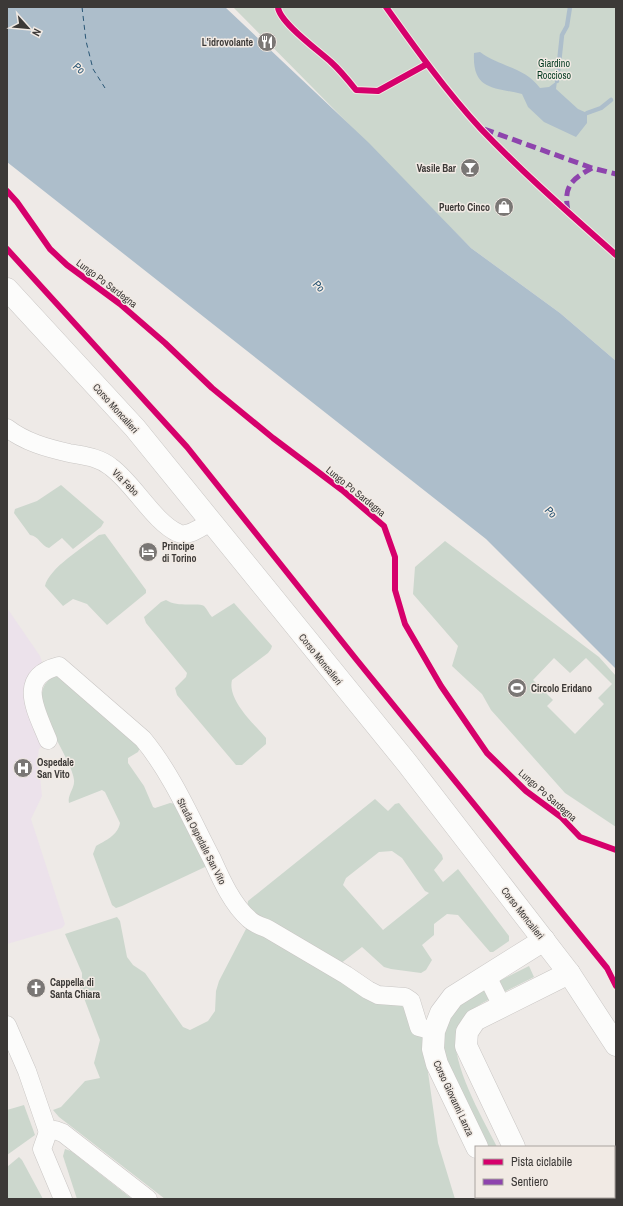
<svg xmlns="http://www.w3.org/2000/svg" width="623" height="1206" viewBox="0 0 623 1206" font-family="'Archivo Narrow',sans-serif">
<rect width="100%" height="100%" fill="#eeeae7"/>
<path fill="#ece2eb" d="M7 608 40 656 42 662 37 668 44 744 39 749 38 756 42 796 31 819 65 924 62 928 7 944Z"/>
<g fill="#ccd7cd" fill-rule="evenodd">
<path d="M233 7H616V361L560 313 471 248Z"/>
<path d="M61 485 104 522 101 527 73 549 62 538 49 548C41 546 39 536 30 535L14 513 15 509 37 501Z"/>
<path d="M105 534 146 590V593L107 625 87 604 73 599 63 606 45 586C49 568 84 547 99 535Z"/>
<path d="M445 541 599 657 616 676V827L565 793 491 710 482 694 452 666 458 646 413 594 415 567ZM554 658 570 673 586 658 612 684 598 698 604 704 575 734 547 706 553 700 533 680Z"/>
<path d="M166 600C178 608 199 602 204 606 207 609 209 614 212 617L234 603 272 646 271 649 268 653 232 680C227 700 254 724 266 738V744L242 765H236L177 695 175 688 186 677 187 673 146 623 144 617 161 602Z"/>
<path d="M58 675 140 748 138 752 128 758V763L144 786 153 807 155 808 170 803 177 804 207 864 205 867 122 906 116 908 112 905 93 854 96 846C105 841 118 835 120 823L105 792 102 790 69 803C67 795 75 788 74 780 71 753 15 690 58 675Z"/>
<path d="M375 799 388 811 395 804 399 803 442 855 443 859 434 870 443 882 458 869 509 936V941L493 952H490L458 915 447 914 434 924V935L422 945 432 960 426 970 421 973 391 969 384 967 362 947 340 964 247 909 248 901ZM392 851 402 858 425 891 429 893 383 930 343 885 346 878 379 852Z"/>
<path d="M117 917 120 921 127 957 133 965 145 973 183 1027 190 1030 208 1021 215 1011 216 991 219 981 247 927 402 1004 425 1038 427 1065 438 1143 455 1199H165L59 1117 53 1110 61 1107 85 1081 100 1078 94 1063 100 1040 79 985 82 978V973L65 934Z"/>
<path d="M529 966 534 977 504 992 499 981Z"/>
<path d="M485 989 490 999C477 1006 465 1012 458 1026 445 1055 484 1121 497 1147H486L445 1058 443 1041 446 1025 463 1001Z"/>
<path d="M24 1105 35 1135 7 1155V1110Z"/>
<path d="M65 1149 71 1151 132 1199H77L63 1156Z"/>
<path d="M19 1157 22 1160 43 1199H7V1167Z"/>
</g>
<g fill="#adbecb">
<path d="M7 7H225L369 143 471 248 560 313 616 361V669L486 539 7 162Z"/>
<path d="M480 52C500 67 525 67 540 88L549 87 557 81 556 89 578 109 587 113V123L576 137 544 122 528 107 522 94C495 87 472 91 474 53Z"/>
</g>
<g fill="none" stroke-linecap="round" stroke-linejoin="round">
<g stroke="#adbecb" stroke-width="4.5">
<path d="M557 81 562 35 567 26 570 7"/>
<path d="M587 113 601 108 611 100"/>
</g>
<path stroke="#295675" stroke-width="1" stroke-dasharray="5 4" stroke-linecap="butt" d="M82 7 86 41 93 69 105 88"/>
<g stroke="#c9c6c4" stroke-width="19">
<g id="minor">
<path d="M7 428C25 442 47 448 69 453 84 456 99 457 111 467 134 484 154 522 178 533 188 538 202 526 211 522"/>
<path d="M48 740C37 712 15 677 59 666L143 739C172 774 191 819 212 859 221 879 232 904 249 919 254 924 261 926 268 929L346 975 368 990 378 995 405 997 411 1001 419 1027 434 1031"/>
<path d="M487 976 502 1006"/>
<path d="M7 1025 27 1071 48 1132"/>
<path d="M48 1132 55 1130 63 1133 148 1199"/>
<path d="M48 1132 42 1149 63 1199"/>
<path d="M614 1165 616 1164"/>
<path d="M546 1199 550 1197"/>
</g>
</g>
<g stroke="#c9c6c4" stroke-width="23">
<g id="tertiary">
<path d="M477 1147 437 1064 433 1049 434 1031 441 1013 453 997 544 940"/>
<path d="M514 1147 466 1046 467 1032 475 1020 569 973"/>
<path d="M501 1197 502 1199"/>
<path d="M536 1197 537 1199"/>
</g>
</g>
<g stroke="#c9c6c4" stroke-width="23">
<path id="secondary" d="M7 289 135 428 407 763 569 973 616 1045"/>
</g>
<use href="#minor" stroke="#fcfcfb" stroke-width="18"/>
<use href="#tertiary" stroke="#fcfcfb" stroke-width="22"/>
<use href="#secondary" stroke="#fcfcfb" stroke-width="22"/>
<g stroke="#8e44ad" stroke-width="5" stroke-dasharray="10 5" stroke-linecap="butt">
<path d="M484 129 592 168 616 174"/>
<path d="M568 211C563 186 572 179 592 168"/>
</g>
<g stroke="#f1eae4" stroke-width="8">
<g id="cycleway">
<path d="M278 7C279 22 319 51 331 62 340 70 348 80 356 90L378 91 427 64"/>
<path d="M386 7C416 49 446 91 481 129 524 174 570 214 616 255"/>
<path d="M7 191 17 202 50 249 67 265 120 304 165 343 212 388 273 438 342 490 384 526 395 557V590L405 624 441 686 487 753 526 791 561 817 580 837 616 850"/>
<path d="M7 249 187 447 356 659 607 968 616 986"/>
</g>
</g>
<use href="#cycleway" stroke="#d6006c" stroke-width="6"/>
</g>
<defs>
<g id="restaurant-disc" transform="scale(1)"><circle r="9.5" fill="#7a7775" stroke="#f1eae4"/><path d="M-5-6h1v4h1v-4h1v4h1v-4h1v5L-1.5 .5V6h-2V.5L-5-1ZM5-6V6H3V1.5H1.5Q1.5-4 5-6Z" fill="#fff"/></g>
<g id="bar-disc" transform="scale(1)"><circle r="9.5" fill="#7a7775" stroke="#f1eae4"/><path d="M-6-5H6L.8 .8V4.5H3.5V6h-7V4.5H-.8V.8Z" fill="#fff"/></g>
<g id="shop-disc" transform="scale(1)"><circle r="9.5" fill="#7a7775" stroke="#f1eae4"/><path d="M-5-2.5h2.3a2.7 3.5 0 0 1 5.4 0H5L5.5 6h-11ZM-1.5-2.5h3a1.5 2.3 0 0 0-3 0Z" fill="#fff"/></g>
<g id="hotel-disc" transform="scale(1)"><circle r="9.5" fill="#7a7775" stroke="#f1eae4"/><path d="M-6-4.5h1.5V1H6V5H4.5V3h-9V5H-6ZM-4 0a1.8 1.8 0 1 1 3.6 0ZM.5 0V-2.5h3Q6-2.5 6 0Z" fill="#fff"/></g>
<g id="stadium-disc" transform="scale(1)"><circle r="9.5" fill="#7a7775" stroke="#f1eae4"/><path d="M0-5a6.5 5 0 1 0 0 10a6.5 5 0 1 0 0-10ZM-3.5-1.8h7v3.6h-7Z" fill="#fff"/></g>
<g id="hospital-disc" transform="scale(1)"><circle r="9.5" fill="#7a7775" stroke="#f1eae4"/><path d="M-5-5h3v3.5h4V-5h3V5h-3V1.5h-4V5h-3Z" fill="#fff"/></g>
<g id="church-disc" transform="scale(1)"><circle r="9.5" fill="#7a7775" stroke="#f1eae4"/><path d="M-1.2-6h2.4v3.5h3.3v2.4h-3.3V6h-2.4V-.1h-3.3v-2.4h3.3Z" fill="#fff"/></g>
</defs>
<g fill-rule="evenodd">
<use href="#restaurant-disc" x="267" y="42"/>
<use href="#bar-disc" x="470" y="168"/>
<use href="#shop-disc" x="504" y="207"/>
<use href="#hotel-disc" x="148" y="552"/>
<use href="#stadium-disc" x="517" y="688"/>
<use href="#hospital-disc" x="23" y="768"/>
<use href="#church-disc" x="36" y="988"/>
</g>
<g text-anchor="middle" stroke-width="3" stroke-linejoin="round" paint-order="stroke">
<g font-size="10" font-weight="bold" fill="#3c3937" stroke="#f1eae4" text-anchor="start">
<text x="253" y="46" text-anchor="end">L'idrovolante</text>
<text x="456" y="172" text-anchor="end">Vasile Bar</text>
<text x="490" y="211" text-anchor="end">Puerto Cinco</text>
<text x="162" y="550">Principe<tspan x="162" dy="12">di Torino</tspan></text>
<text x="531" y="692">Circolo Eridano</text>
<text x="37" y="766">Ospedale<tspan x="37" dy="12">San Vito</tspan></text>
<text x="50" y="986">Cappella di<tspan x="50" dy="12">Santa Chiara</tspan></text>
</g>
<g font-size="10" fill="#01381e" stroke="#f1eae4">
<text x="554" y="67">Giardino<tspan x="554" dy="12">Roccioso</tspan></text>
</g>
<g font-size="10" fill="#3c3937" stroke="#f1eae4">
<text transform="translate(107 283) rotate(37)" y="4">Lungo Po Sardegna</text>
<text transform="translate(116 408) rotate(48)" y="4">Corso Moncalieri</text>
<text transform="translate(126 482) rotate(45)" y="4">Via Febo</text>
<text transform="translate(356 491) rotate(39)" y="4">Lungo Po Sardegna</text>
<text transform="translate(321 659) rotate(51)" y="4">Corso Moncalieri</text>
<text transform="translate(548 795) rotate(41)" y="4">Lungo Po Sardegna</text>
<text transform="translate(202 841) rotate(63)" y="4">Strada Ospedale San Vito</text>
<text transform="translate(523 913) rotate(52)" y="4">Corso Moncalieri</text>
<text transform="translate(454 1098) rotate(65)" y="4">Corso Giovanni Lanza</text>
</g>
<g font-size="11" font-style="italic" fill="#295675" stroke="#f1eae4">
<text transform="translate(79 68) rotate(38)" y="4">Po</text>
<text transform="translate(319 286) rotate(44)" y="4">Po</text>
<text transform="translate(551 512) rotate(44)" y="4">Po</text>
</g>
</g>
<rect width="623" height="1206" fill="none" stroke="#3c3937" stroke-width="16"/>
<rect x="475" y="1146" width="140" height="52" fill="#f1eae4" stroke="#a9a39f"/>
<rect x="483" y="1159" width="20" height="6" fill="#d6006c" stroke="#a9a39f"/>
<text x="511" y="1166" font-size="12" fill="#3c3937">Pista ciclabile</text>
<rect x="483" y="1179" width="20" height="6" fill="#8e44ad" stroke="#a9a39f"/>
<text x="511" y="1186" font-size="12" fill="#3c3937">Sentiero</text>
<g transform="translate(28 28) rotate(117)" stroke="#f1eae4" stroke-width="3" paint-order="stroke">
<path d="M0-3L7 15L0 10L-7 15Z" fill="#3c3937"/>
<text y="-6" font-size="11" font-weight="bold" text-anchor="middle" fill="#3c3937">N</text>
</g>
</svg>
